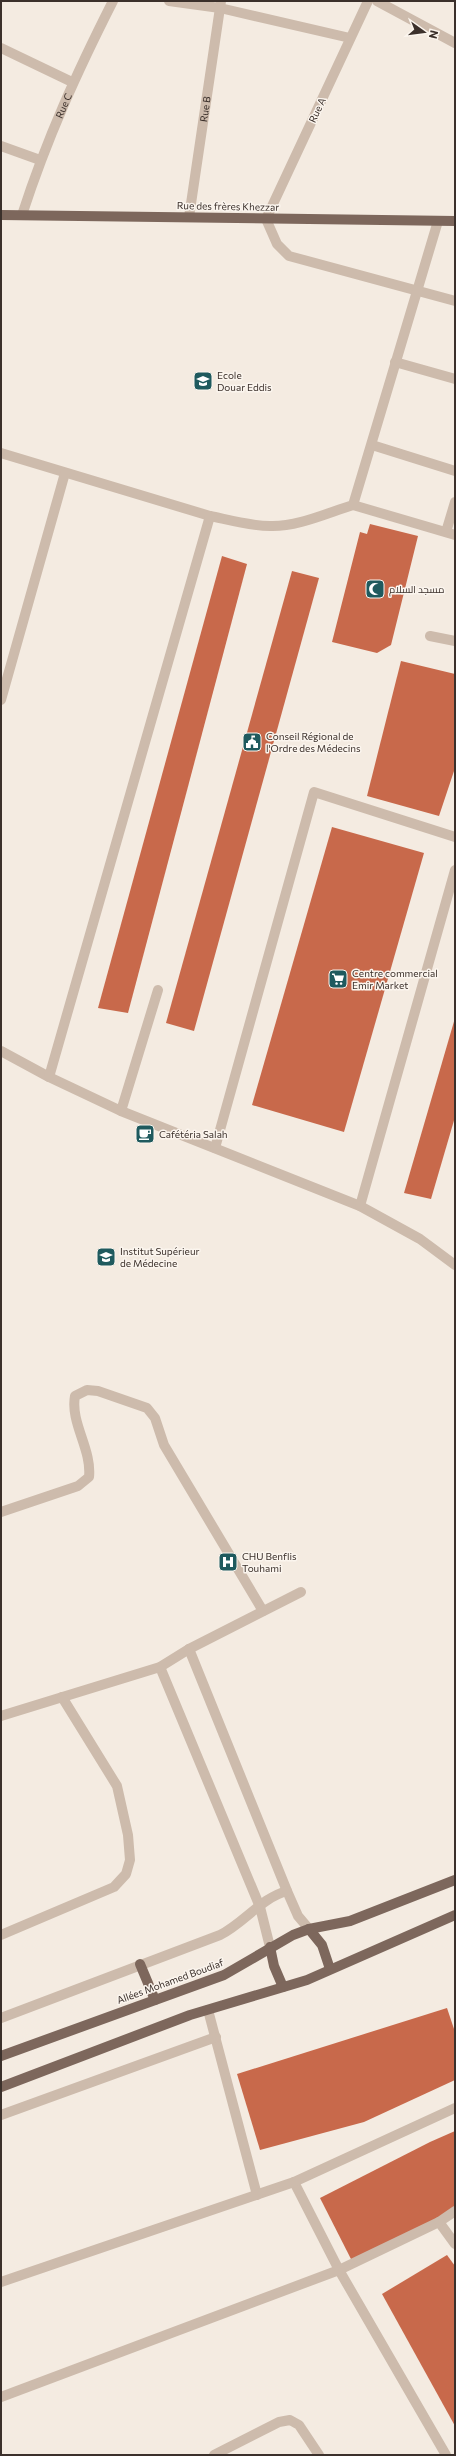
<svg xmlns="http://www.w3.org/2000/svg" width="456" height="2456" viewBox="0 0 456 2456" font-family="Commissioner,Cairo,sans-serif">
<rect width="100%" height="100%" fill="#f4ebe1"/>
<g fill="#c8694b">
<path d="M370 524 418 536 391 645 377 653 332 642 360 532 367 534Z"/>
<path d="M222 556 247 564 128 1013 98 1008Z"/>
<path d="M292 571 319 578 194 1031 166 1023Z"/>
<path d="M401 661 455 674V768L439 816 367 796Z"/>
<path d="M332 827 424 853 344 1132 252 1105Z"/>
<path d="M455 1018V1117L431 1199 404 1193Z"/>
<path d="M447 2008 455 2032V2080L364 2122 260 2150 237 2074Z"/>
<path d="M455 2131V2211L353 2263 320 2198 430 2142Z"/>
<path d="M447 2255 455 2266V2426L382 2294Z"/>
</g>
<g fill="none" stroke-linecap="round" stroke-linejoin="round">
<g stroke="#cdbbac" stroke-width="10">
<path d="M169 1 220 8 350 38"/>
<path d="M368 1 266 219 277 244 289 256 455 301"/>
<path d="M377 1 455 43"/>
<path d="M1 48 72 82"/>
<path d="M1 146 40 160"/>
<path id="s1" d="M22 215C47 138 77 72 113 1"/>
<path id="s2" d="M189 217 221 1"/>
<path d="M395 362 455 379"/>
<path d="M372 445 455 471"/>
<path d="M1 453 210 516C229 520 250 526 270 526 297 527 327 513 353 505L438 221"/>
<path d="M353 505 455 535"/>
<path d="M446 532 455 502"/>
<path d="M430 636 455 641"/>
<path d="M1 700 65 473"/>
<path d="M1 1051 49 1077 121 1111 360 1206 420 1239 455 1265"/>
<path d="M49 1077 210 516"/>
<path d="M121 1111 158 990"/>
<path d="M215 1148 314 792 455 837"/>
<path d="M360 1206 455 870"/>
<path d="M1 1512 78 1486 89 1477C92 1449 70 1423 75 1396L87 1390 98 1391 147 1408 155 1418 164 1445 263 1611"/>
<path d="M189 1649 287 1891 298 1916 309 1929"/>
<path d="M160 1667 260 1907 270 1947"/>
<path d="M1 1716 160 1667 189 1649 301 1592"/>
<path d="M1 1935 114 1887 126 1874 130 1860 128 1835 117 1786 62 1697"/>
<path d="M208 2010 257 2195"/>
<path d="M1 2018 220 1935C244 1923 261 1898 287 1891"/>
<path d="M1 2115 216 2037"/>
<path d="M294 2182 339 2270 446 2455"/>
<path d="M439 2222 455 2244"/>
<path d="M1 2282 294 2182 455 2108"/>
<path d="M1 2397 339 2270 439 2222 455 2211"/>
<path d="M214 2455 279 2422 290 2420 299 2425 319 2455"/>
</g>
<g stroke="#7d675c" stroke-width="10">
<path d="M1 215 455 221"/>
<path d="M309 1929 322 1945 330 1969"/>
<path d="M270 1947 274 1966 283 1987"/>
<path d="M140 1964 155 2000"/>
<path d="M1 2056 224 1975 293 1935 309 1929 350 1921 455 1880"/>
<path d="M1 2087 190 2015 307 1980 455 1915"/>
</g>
</g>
<defs>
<g id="school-square" transform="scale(1)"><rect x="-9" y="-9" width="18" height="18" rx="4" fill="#1f5a5e" stroke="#fbf5ee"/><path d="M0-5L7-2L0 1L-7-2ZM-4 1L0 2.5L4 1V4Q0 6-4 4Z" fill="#fff"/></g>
<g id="mosque-square" transform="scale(1)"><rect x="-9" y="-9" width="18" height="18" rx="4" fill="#1f5a5e" stroke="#fbf5ee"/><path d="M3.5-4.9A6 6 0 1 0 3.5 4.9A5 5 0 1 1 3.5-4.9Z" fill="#fff"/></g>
<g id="civic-square" transform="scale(1)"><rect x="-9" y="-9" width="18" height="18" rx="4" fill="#1f5a5e" stroke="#fbf5ee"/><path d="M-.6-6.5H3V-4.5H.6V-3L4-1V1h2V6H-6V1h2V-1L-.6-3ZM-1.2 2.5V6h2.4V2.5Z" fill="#fff"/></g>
<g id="supermarket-square" transform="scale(1)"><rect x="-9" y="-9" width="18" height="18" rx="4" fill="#1f5a5e" stroke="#fbf5ee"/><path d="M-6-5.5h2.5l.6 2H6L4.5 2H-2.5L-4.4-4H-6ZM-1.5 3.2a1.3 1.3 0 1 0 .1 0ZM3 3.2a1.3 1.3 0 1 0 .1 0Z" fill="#fff"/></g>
<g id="cafe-square" transform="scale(1)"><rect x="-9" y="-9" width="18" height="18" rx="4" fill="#1f5a5e" stroke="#fbf5ee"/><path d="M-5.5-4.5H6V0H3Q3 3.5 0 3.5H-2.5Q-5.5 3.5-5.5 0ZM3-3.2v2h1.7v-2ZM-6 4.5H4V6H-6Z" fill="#fff"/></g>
<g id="university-square" transform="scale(1)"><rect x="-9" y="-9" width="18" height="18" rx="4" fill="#1f5a5e" stroke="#fbf5ee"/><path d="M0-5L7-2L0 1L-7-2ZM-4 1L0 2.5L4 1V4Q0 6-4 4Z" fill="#fff"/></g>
<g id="hospital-square" transform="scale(1)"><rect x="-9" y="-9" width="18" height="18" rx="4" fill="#1f5a5e" stroke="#fbf5ee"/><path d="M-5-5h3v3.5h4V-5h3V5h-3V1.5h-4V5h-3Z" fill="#fff"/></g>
</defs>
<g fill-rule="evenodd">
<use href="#school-square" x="203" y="381"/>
<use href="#mosque-square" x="375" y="589"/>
<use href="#civic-square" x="252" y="742"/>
<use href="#supermarket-square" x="338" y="979"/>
<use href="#cafe-square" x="145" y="1134"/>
<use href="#university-square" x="106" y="1257"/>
<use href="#hospital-square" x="228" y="1562"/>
</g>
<g text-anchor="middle" stroke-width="3" stroke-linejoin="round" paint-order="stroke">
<g font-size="10" fill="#3b302b" stroke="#fbf5ee">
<text dy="4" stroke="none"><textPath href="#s1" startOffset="117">Rue C</textPath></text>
<text dy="4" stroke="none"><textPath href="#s2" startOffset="109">Rue B</textPath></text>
<text transform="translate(317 110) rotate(-65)" y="4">Rue A</text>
<text transform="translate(228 206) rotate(1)" y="4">Rue des frères Khezzar</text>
<text transform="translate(170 1981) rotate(-20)" y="4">Allées Mohamed Boudiaf</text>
</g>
<g font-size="10" fill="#3b302b" stroke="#fbf5ee" text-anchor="start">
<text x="217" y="379">Ecole<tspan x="217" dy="12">Douar Eddis</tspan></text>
<text x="389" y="593">مسجد السلام</text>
<text x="266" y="740">Conseil Régional de<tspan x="266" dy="12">l'Ordre des Médecins</tspan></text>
<text x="352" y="977">Centre commercial<tspan x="352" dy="12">Emir Market</tspan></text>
<text x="159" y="1138">Cafétéria Salah</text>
<text x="120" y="1255">Institut Supérieur<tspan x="120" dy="12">de Médecine</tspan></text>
<text x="242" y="1560">CHU Benflis<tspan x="242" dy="12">Touhami</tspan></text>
</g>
</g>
<rect width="456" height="2456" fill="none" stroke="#3b302b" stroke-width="4"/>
<g transform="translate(424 32) rotate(104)" stroke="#fbf5ee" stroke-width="3" paint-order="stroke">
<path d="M0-3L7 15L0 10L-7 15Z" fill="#3b302b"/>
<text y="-6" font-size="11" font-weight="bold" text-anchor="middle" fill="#3b302b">N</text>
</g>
</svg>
